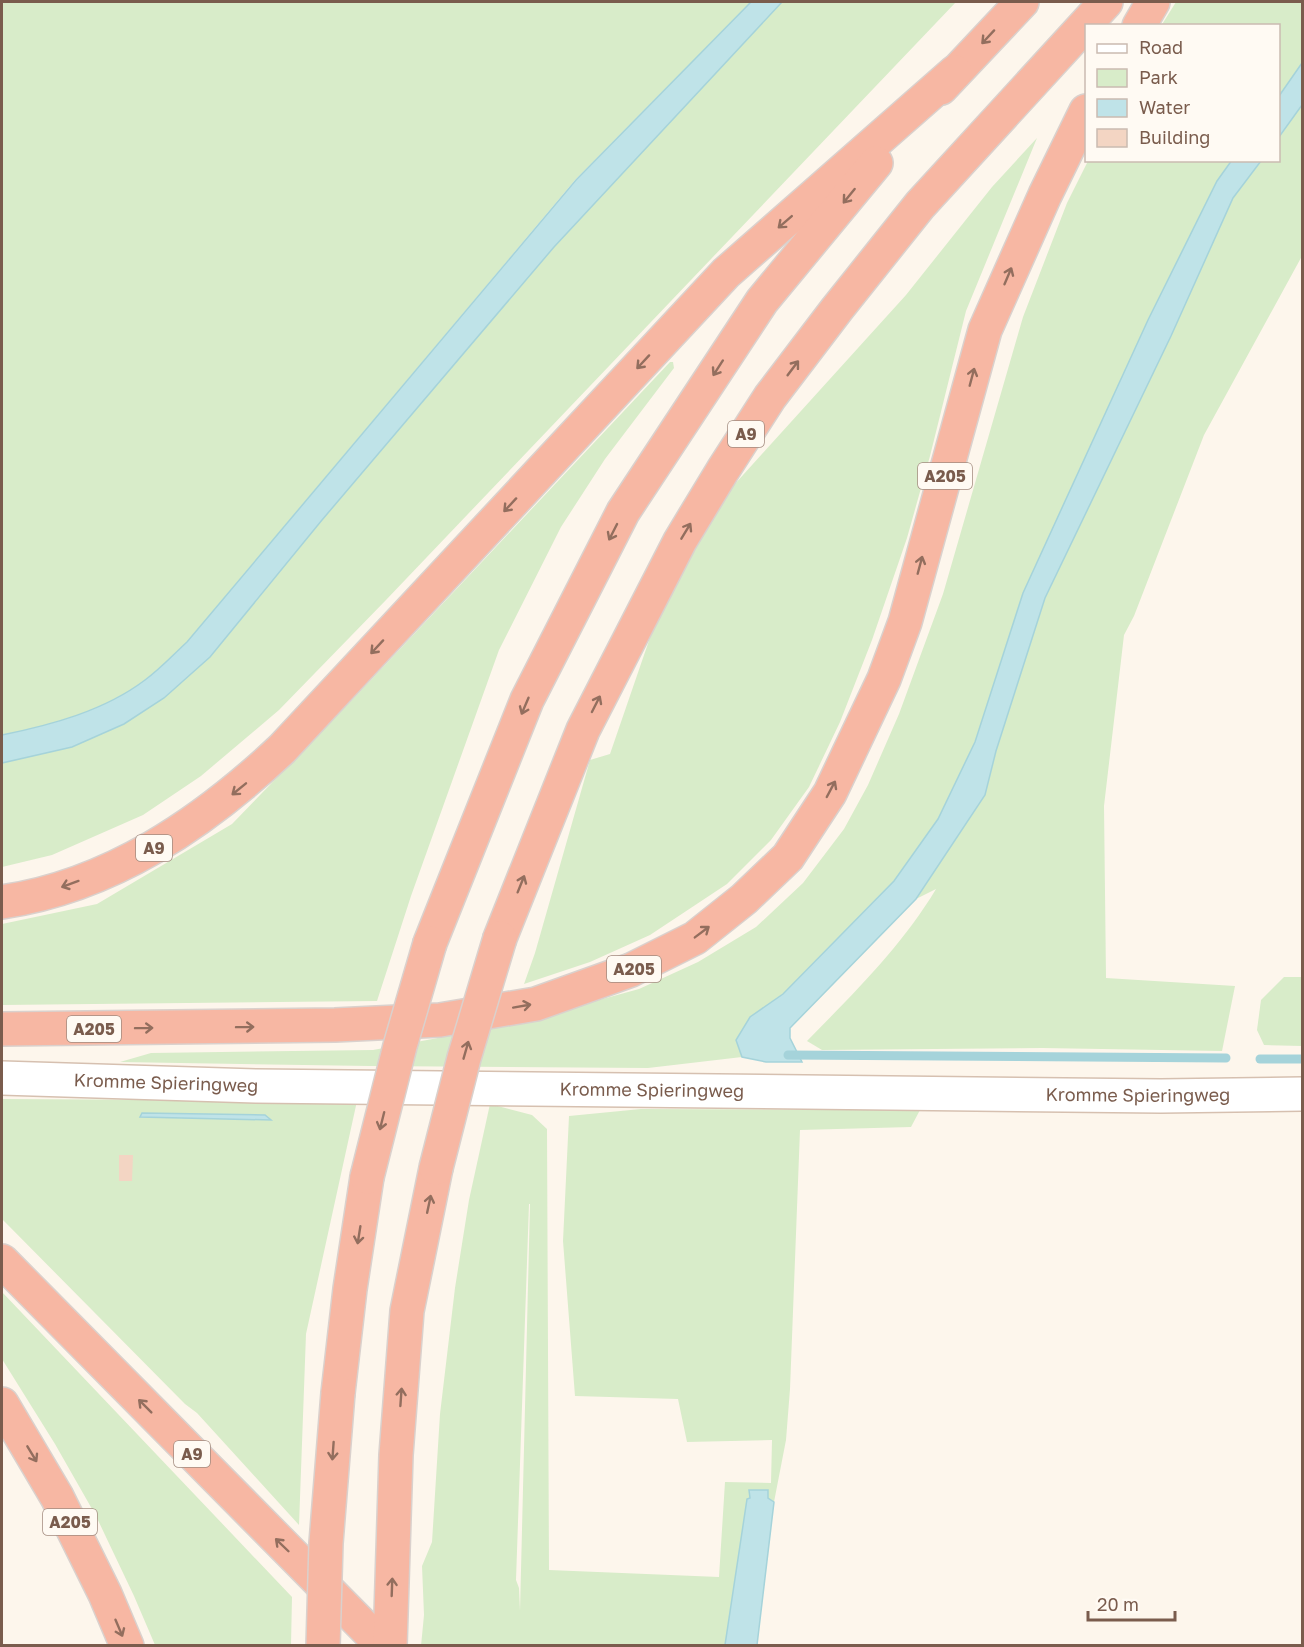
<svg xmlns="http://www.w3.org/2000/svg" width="1304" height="1647" viewBox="0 0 1304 1647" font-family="'Golos Text',sans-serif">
<rect width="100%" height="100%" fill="#fdf6ec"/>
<g fill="#d8ecc9" fill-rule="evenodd">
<path d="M2 2H751L575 180 187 642C173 655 160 669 145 680 104 711 51 725 2 735Z"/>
<path d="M782 2H956L386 600 279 710 201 776 143 815 52 855 2 867V763L210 657 322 520 554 247Z"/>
<path d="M1176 2H1302V63L1279 96 1278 26H1161Z"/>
<path d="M1302 105V256L1204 435 1134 616 1124 635 1104 806 1106 978 1235 986 1222 1051 1042 1048 822 1050 807 1041C853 994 902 946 936 889L916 899 985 795 996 751 1045 598 1171 336 1233 198 1261 161 1278 160 1279 137Z"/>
<path d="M1037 138 966 311 930 456 907 538 872 640 840 722 809 787 771 840 727 884 650 935 590 962 524 984 535 953 590 760 610 754 654 626 715 506 906 295 992 187Z"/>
<path d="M1088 161H1232L1217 181 1148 320 1023 593 975 742 938 819 894 881 783 994 750 1017 736 1040 742 1057 648 1068 370 1066 120 1062 151 1053 373 1050 508 1025 639 989 698 962 756 927 803 883 844 829 868 785 899 714 943 594 1023 317 1067 203Z"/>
<path d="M670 362H673L674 368 605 459 561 527 499 650 411 896 377 1001 2 1005V924L97 904 232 824 352 700Z"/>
<path d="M1284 977H1302V1046L1264 1045 1257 1030 1261 1000Z"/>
<path d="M2 1099 357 1101 306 1334 299 1525 197 1413 185 1404 2 1219ZM142 1113 265 1115 270 1119Z"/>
<path d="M490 1104 532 1115 547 1129 549 1570 719 1577 725 1482 771 1483 772 1440 687 1442 678 1399 575 1396 563 1241 569 1116 641 1109 920 1110 911 1127 800 1130 790 1389 786 1440 774 1502 768 1498V1490H749L750 1498 727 1645 421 1646 424 1615 422 1566 432 1542 440 1414 455 1288 469 1200ZM529 1204H530L520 1611 519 1588 516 1580Z"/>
<path d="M2 1292 292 1597 291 1645H155L134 1596 96 1516 55 1444 2 1359Z"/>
</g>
<g fill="#bfe3e8" stroke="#a5d3da" stroke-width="1.5">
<path d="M751 2H782L554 247 322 520 210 657 164 698 124 724 72 747 2 763V735C51 725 104 711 145 680 160 669 173 655 187 642L576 180Z"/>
<path d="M1302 63V105L1279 137V96Z"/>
<path d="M1232 160 1261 161 1233 198 1171 336 1045 598 996 751 985 795 916 899 790 1028V1038L802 1062H766L742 1057 736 1040 750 1017 783 994 894 881 938 819 975 742 1023 593 1148 320 1217 181Z"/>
<path d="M142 1113 265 1115 271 1120 140 1117Z"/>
<path d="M749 1490H768V1498L774 1502 757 1645H725L747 1499 750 1498Z"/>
</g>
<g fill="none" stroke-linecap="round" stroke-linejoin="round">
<g stroke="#a5d3da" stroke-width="9">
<path d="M788 1055 1226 1058"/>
<path d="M1260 1059H1302"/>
</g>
</g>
<path fill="#f3d5c3" d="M119 1155H133L132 1181H119Z"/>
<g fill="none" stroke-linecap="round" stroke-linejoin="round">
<g stroke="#d6c0b0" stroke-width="36">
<g id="secondary">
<path id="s1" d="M2 1078 256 1086 1161 1096 1302 1094"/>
</g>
</g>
<g stroke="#dad1cd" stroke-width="36">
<g id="highway">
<path d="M1139 26 1153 2"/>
<path d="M941 88 1022 2"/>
<path d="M2 902C111 886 203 823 282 749L726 273 955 72"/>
<path d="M500 938 583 730 680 541 723 470 770 397 837 309 920 205 1106 2"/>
<path d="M430 943 527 700 623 512 762 301 876 163"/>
<path d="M2 1029 335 1025 440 1020 536 1004 631 970 695 938 744 899 788 857 830 793 884 679 905 622 985 330 1045 195 1086 111"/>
<path d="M2 1261 383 1646"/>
<path d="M338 1393 350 1289 367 1177"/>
<path d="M2 1404 57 1497 105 1594 127 1646"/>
<path d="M390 1646 396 1455 407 1311 436 1168"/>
</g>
</g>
<use href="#secondary" stroke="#fff" stroke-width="33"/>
<use href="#highway" stroke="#f7b7a3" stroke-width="33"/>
<g stroke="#dad1cd" stroke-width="36" stroke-linecap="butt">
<g id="highway-bridge">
<path d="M436 1168 464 1058 500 938"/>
<path d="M367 1177 400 1046 430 943"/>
<path d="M323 1646 326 1543 338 1393"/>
</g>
</g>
<use href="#highway-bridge" stroke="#f7b7a3" stroke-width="33"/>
</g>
<defs><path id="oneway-shaft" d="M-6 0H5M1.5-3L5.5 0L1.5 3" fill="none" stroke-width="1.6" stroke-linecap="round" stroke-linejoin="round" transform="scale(1.5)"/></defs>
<g stroke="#936e5e">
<use href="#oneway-shaft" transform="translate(988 37) rotate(133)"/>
<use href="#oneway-shaft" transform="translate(849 196) rotate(129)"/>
<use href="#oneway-shaft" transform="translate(785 222) rotate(139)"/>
<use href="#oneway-shaft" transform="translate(1008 276) rotate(-67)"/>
<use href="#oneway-shaft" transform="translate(643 362) rotate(133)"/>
<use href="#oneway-shaft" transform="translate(718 368) rotate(123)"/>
<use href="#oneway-shaft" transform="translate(793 368) rotate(-53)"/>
<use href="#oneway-shaft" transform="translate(972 377) rotate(-75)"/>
<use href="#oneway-shaft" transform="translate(510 505) rotate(133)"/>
<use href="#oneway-shaft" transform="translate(686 531) rotate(-59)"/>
<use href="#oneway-shaft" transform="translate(613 532) rotate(117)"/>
<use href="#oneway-shaft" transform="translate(920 565) rotate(-75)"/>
<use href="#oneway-shaft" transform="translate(377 647) rotate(133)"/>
<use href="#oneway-shaft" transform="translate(596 704) rotate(-63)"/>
<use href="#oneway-shaft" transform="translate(525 706) rotate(113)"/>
<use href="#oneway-shaft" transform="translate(239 789) rotate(141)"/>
<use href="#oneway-shaft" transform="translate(831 789) rotate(-62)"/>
<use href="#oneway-shaft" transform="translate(70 884) rotate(160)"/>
<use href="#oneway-shaft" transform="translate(521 884) rotate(-68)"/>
<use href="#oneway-shaft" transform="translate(702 932) rotate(-37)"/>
<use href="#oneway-shaft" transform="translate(522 1006) rotate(-10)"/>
<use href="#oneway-shaft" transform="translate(245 1027) rotate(-1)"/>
<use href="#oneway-shaft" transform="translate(144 1028) rotate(-1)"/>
<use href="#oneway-shaft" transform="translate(466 1050) rotate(-74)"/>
<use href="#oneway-shaft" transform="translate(382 1121) rotate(104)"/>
<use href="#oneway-shaft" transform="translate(429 1204) rotate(-78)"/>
<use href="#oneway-shaft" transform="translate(359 1235) rotate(99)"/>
<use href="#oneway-shaft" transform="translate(401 1397) rotate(-86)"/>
<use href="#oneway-shaft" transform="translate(145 1406) rotate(-135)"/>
<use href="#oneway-shaft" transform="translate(333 1451) rotate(94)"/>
<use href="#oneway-shaft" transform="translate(32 1454) rotate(59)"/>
<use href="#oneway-shaft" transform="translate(282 1545) rotate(-136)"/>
<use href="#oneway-shaft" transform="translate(392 1587) rotate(-88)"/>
<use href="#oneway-shaft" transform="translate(119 1628) rotate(67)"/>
</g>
<g text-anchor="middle" stroke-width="4.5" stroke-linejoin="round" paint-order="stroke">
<g fill="#fffaf3" stroke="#a28b7f" stroke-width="1.5">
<rect x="728" y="421" width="36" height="26" rx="4.5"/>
<rect x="918" y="463" width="54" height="26" rx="4.5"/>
<rect x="136" y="835" width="36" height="26" rx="4.5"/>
<rect x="607" y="956" width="54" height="26" rx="4.5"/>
<rect x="67" y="1016" width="54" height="26" rx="4.5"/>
<rect x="174" y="1441" width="36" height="26" rx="4.5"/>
<rect x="43" y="1509" width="54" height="26" rx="4.5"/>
</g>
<g font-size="16" font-weight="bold" fill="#7a5c4d">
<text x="746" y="440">A9</text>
<text x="945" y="482">A205</text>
<text x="154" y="854">A9</text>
<text x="634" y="975">A205</text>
<text x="94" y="1035">A205</text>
<text x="192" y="1460">A9</text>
<text x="70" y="1528">A205</text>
</g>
<g font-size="18" fill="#7a5c4d" stroke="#fffaf3">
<text dy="6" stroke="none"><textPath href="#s1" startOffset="164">Kromme Spieringweg</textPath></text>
<text dy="6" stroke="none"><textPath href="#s1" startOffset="650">Kromme Spieringweg</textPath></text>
<text dy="6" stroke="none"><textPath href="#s1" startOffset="1136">Kromme Spieringweg</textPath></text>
</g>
</g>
<rect width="1304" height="1647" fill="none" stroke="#7a5c4d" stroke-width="6"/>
<rect x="1085" y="24" width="195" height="138" fill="#fffaf3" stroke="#cabbb1" stroke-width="1.5"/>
<rect x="1097" y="44" width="30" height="9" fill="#ffffff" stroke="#cabbb1" stroke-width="1.5"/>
<text x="1139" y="54" font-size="18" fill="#7a5c4d">Road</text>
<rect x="1097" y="69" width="30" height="18" fill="#d8ecc9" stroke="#cabbb1" stroke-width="1.5"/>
<text x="1139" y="84" font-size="18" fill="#7a5c4d">Park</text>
<rect x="1097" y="99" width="30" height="18" fill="#bfe3e8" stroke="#cabbb1" stroke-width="1.5"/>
<text x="1139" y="114" font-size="18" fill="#7a5c4d">Water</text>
<rect x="1097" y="129" width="30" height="18" fill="#f3d5c3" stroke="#cabbb1" stroke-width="1.5"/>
<text x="1139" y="144" font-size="18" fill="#7a5c4d">Building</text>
<path d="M1088 1611v9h87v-9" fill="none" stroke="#7a5c4d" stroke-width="3"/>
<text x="1097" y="1611" font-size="18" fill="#7a5c4d" stroke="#fffaf3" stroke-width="4.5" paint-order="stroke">20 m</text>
</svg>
